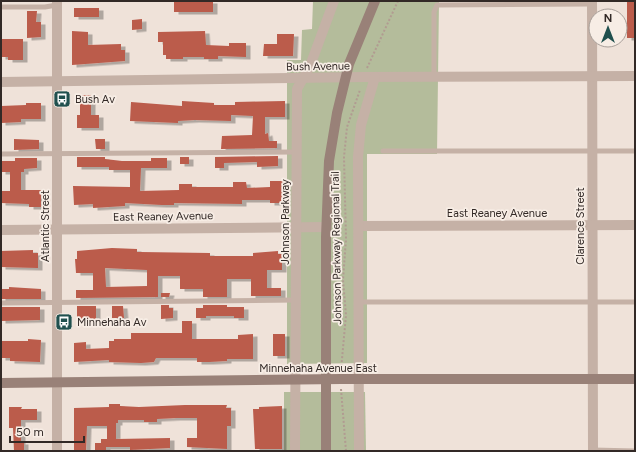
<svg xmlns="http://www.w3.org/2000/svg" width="636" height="452" viewBox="0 0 636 452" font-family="Figtree,sans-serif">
<defs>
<filter id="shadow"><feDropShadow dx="4.5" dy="2.5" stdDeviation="0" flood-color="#0004"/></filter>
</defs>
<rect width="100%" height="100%" fill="#efe2d9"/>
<g fill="#b4bc9b">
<path d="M313 1H439L437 154H367V363L287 364V60H301L302 30 312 29Z"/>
<path d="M284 392H365L366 451H284Z"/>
</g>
<g fill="#bb5b4b" fill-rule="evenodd" filter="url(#shadow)">
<rect x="174" y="1" width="39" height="11"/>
<rect x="627" y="1" width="8" height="37"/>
<rect x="74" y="8" width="25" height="9"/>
<path d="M27 11H37L36 22H41V37L27 38Z"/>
<path d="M142 19V29L132 30V20Z"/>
<path d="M72 31 88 32V45L121 44V50H125V61L72 65Z"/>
<path d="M205 31 206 45 229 46V43H246V57L218 56V59H204V57H183V59H166V55H163V42H158V32Z"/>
<path d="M277 34H294L293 56H263L264 44H277Z"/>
<path d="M1 39H23V60H8V57H1Z"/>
<path d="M80 95H91V115H99V128H77V115H80Z"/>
<path d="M182 101 214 103V105H235V102L285 101V117H265V134L268 133 269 141H277V148L221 149 222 136 252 135 253 116 231 115V121L195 120 178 121V123L130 121 131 102 182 106Z"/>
<path d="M26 103H41V119H21V122L1 123V106L26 105Z"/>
<path d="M14 139 39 140V149L14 150Z"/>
<path d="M95 139H105V149H96Z"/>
<path d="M278 156V166L257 167V162L224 163V168H215V157Z"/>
<path d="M77 157H105V159L122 161H151V158H167V168H141L140 191 179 190V184H192V187H233V182H246L247 188 270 187V181H284V203H270V200H242V204L174 203V205H162L125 203V206L93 208V204L74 205 73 186 130 187V170H109V167H77Z"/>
<rect x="180" y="157" width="9" height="7"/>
<path d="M15 158H37V168L24 169V172H21V190H41V207H29V204L1 203V191H10V172H1V161H15Z"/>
<path d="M112 248 137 249V252H140L210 253V256H253V253L278 251V254H282V270H267V288H281V296H251V279H227V297H203V289H180V276H158V297L76 298V290H93V273H76L75 259H77V251ZM105 268 147 270V286L106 287Z"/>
<path d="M33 250V253H38V268L1 267V251Z"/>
<path d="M9 287 41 289V299H1V289H9Z"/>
<path d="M161 293H170L169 297H161Z"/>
<path d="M161 305H169V308H173V318L161 319Z"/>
<path d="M203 305H227V307H244V318H234V316H206V318H196V308H203Z"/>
<rect x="77" y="306" width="19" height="15"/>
<path d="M112 306H123L124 318H112Z"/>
<path d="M1 307H40V320L1 321Z"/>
<path d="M182 321H192V339H238V335L253 334V359H227V361L209 362H197V358H156L154 362 141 363 109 362V360L74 362V343L86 342V349L109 348V341H114V339H131V333H182Z"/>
<rect x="273" y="334" width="12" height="22"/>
<path d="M28 339 41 340 40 362 10 361V358H1V341H28Z"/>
<path d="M109 404H120V406L139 407 185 405H227L226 408H231V426H227V449L187 447V438H197V418H176L157 419V422H144V420H118V423H116V439L170 438V448L130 450V447H106V451H95V443H101V439H107V426H87L86 450H74V408L109 407Z"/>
<path d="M282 406V449H255L253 409H259V407Z"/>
<path d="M9 407H22L21 409H37V420H21V442H24V451H14L13 428H9Z"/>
</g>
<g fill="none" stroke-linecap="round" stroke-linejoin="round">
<g stroke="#b19b91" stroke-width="2" stroke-dasharray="2 2" stroke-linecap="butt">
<path d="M367 68 398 1"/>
<path d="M341 370 346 315 343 280 346 239 344 157 347 127 360 90"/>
<path d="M341 389 346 451"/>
</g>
<g stroke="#c5b1a6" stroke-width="5">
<path d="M1 7H45L57 5"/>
<path d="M434 77V12L437 5 592 4"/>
<path d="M383 151H635"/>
<path d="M1 154 297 152"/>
<path d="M359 302H635"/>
<path d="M1 303 296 300"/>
<path d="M593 450 635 451"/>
</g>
<g stroke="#c5b1a6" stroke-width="10">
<path d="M592 1 593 451"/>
<path d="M1 82 364 77 635 76"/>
<path d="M359 226 635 225"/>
<path d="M1 230 326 227"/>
<path d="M57 451V1"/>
<path d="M295 451 297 89 310 66 334 1"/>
<path d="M359 451 358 157 361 125 375 77"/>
</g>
<g stroke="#998178" stroke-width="10">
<path d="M1 383 341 379H635"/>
<path d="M326 451V237L329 161 337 113 349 64 375 1"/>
</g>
</g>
<defs>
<g id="bus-square" transform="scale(0.9)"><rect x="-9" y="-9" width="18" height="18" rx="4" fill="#20504e" stroke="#f7ede5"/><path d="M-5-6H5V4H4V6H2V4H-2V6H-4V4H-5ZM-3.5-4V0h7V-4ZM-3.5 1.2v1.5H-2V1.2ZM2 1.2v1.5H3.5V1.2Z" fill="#fff"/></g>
</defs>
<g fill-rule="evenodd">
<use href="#bus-square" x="62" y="99"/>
<use href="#bus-square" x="64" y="322"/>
</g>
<g text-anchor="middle" stroke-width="3.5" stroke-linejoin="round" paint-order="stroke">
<g font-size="11" fill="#322926" stroke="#f7ede5">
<text transform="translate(318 66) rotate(-1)" y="4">Bush Avenue</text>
<text x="497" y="217">East Reaney Avenue</text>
<text transform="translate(163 216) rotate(-1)" y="4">East Reaney Avenue</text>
<text transform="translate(285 222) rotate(-90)" y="4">Johnson Parkway</text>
<text transform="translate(45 226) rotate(-90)" y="4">Atlantic Street</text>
<text transform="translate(580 226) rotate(-90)" y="4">Clarence Street</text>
<text transform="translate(336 248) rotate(-91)" y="4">Johnson Parkway Regional Trail</text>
<text x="318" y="372">Minnehaha Avenue East</text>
</g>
<g font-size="11" fill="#322926" stroke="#f7ede5" text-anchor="start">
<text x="75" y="103">Bush Av</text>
<text x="77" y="326">Minnehaha Av</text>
</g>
</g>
<rect width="636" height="452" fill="none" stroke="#322926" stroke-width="4"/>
<g transform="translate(608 28)"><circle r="19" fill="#f7ede5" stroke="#a89f99"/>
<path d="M0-3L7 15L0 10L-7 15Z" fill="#20504e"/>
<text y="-6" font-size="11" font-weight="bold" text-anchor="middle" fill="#322926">N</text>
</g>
<path d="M10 436v6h74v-6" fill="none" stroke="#322926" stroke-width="2"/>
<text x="16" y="436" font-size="12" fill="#322926" stroke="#f7ede5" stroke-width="3" paint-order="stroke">50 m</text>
</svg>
